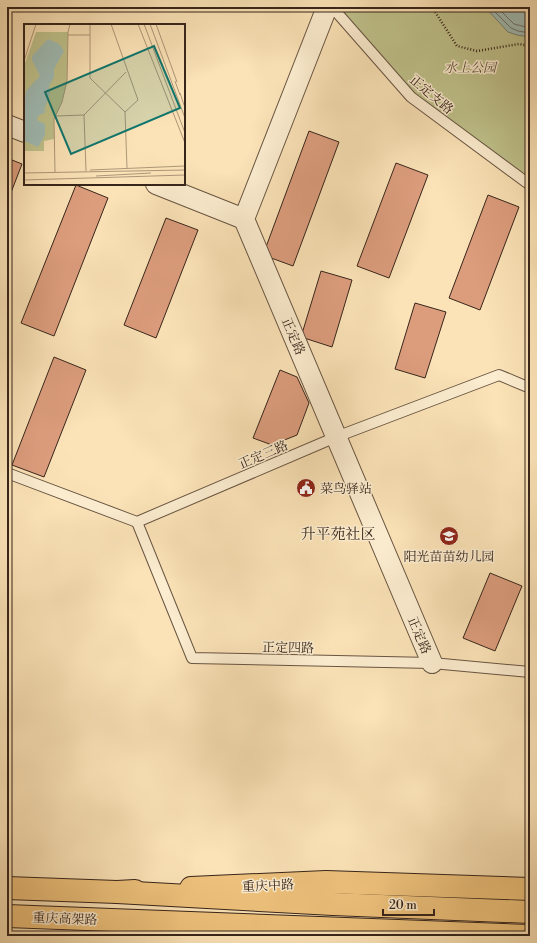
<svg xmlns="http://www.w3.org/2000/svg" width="537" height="943" viewBox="0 0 537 943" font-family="'Libre Bodoni','Noto Serif SC',serif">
<rect width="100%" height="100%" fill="#fbe3b7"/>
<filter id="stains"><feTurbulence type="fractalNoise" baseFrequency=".005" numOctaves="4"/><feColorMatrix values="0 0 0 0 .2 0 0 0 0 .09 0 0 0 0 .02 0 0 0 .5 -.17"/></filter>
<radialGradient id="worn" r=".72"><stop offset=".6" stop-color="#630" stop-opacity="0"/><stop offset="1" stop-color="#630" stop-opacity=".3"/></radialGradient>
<path fill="#c0c38d" stroke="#7c7454" d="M332 7H530V187L411 97Z"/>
<path fill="#a0bdb6" stroke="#768078" d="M485 7H530V37L517 35 508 32Z"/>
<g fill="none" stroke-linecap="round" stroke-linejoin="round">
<g stroke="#6c7168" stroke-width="1">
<path d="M490 7 511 28 518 31 530 33"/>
<path d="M497 7 514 24 530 28"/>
</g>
</g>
<g fill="#dc9d7d" stroke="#37251b">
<path d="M309 131 339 142 293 266 263 255Z"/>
<path d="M7 158 22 164 7 203Z"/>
<path d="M396 163 428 175 389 278 357 266Z"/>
<path d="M76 185 108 198 54 336 21 323Z"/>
<path d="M488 195 519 207 480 310 449 298Z"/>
<path d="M166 218 198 230 156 338 124 325Z"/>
<path d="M321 271 352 280 332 347 301 337Z"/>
<path d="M415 303 446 312 425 378 395 369Z"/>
<path d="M54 357 86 370 44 477 12 465Z"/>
<path d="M280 370 297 377 309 403 297 435 272 445 253 438Z"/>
<path d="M490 573 522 586 495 651 463 638Z"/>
</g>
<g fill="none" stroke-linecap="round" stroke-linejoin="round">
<g stroke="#685442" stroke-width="12">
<g id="service">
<path d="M332 7 411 97 530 185"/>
<path d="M7 473 137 522 336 437 499 375 530 388"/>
<path d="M137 522 192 658 432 663 530 672"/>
</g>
</g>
<g stroke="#685442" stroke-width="22">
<g id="minor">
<path d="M327 7 244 219 432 663"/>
<path d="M7 125 25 132"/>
<path d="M156 184 244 219"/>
</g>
</g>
<g stroke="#37251b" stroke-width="24">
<g id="primary">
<path d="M7 888 117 892 135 891"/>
<path d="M191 888 326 882 530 889"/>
</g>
</g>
<g stroke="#37251b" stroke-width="24">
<g id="trunk">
<path d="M117 892 333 904 530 912"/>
<path d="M7 916 530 936"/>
</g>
</g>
<path stroke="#37251b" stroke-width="2.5" stroke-dasharray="1 2" stroke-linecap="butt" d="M432 7 457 46 477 51 519 44 530 46"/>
<use href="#service" stroke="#fcedd0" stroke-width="10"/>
<use href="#minor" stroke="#fcedd0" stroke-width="20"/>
<use href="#primary" stroke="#eec27c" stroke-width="22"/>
<use href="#trunk" stroke="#eec27c" stroke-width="22"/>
</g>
<defs>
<g id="civic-disc" transform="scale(1)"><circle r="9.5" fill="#8f2418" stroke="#fcedd0"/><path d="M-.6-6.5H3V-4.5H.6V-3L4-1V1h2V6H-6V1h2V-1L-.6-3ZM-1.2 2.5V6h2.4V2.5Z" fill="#fff"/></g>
<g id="school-disc" transform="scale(1)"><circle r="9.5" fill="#8f2418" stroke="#fcedd0"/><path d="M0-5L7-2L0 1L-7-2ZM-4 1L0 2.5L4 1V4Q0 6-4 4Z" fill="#fff"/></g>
</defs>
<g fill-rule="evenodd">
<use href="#civic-disc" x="306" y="488"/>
<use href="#school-disc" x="449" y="536"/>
</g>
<g text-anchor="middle" stroke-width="3" stroke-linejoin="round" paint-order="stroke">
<g font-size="13" font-style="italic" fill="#594c38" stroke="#fcedd0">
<text x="470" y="72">水上公园</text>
</g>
<g font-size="13" fill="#37251b" stroke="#fcedd0">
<text transform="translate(432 94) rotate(40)" y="5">正定支路</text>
<text transform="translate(294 336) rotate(67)" y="5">正定路</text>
<text transform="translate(263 454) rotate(-23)" y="5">正定三路</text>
<text transform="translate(420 635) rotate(67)" y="5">正定路</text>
<text transform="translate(288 647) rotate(1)" y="5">正定四路</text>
<text transform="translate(268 885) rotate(-3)" y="5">重庆中路</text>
<text transform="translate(65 918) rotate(2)" y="5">重庆高架路</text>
</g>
<g font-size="13" fill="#37251b" stroke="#fcedd0" text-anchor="start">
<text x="320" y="493">菜鸟驿站</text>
<text x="449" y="561" text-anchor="middle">阳光苗苗幼儿园</text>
</g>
<g font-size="15" fill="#37251b" stroke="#fcedd0">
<text x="338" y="539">升平苑社区</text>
</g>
</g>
<g transform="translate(24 24)">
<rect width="161" height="161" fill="#fbe3b7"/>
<path d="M12 8H44L43 58 38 78 30 95V115L20 117V127H0L1 39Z" fill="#c0c38d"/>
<path d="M24 15 35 20 40 27 30 45V53L25 62 26 70 20 86 22 88 14 92 13 96 21 100V111L14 123 0 117V85L2 67 16 52 8 36V32Z" fill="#a0bdb6"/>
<path fill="none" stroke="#ad9779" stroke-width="1" d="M66 0V54L101 88 103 144M87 0 114 76 101 88M114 0 161 119M120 0 161 109M126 0 161 94M132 0 153 58M44 11H66M0 37 12 0M151 57 156 71M156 69 161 84M60 91 62 147M32 92 60 91 102 48M66 146 161 142M31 148 30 95 38 78 43 57 44 8 46 0M0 149 161 146M72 152 127 149M0 156 161 151"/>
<path fill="#0f766e" fill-opacity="0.15" stroke="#0f766e" stroke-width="2" d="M130 22 156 84 47 130 21 68Z"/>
<rect width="161" height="161" fill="none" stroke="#37251b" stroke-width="2"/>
</g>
<rect width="537" height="943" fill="none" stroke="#fbe3b7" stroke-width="24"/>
<rect x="8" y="8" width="521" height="927" fill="none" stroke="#37251b" stroke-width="2"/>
<rect x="12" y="12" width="513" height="919" fill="none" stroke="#37251b"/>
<path d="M383 909v6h51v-6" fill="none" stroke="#37251b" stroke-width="2"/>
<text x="389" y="909" font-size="12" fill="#37251b" stroke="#fcedd0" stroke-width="3" paint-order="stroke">20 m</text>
<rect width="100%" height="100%" filter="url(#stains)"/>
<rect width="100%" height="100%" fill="url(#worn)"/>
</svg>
